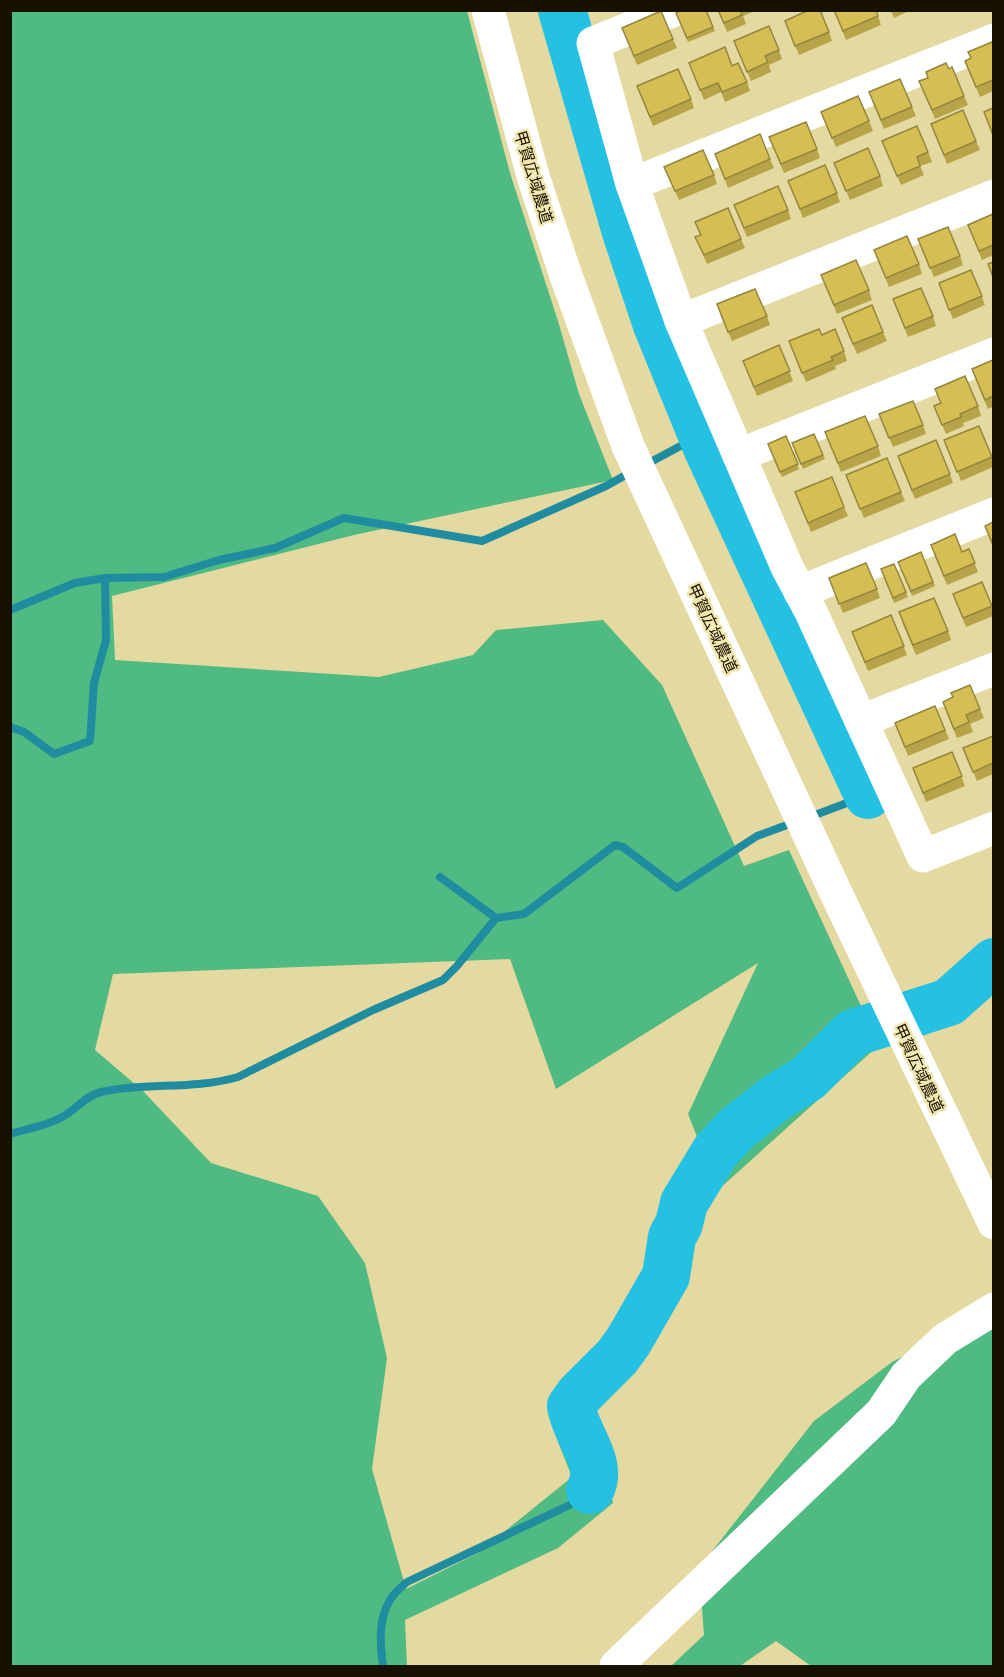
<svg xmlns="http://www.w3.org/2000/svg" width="1004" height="1677" viewBox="0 0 1004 1677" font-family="'Fira Sans Condensed','Noto Sans JP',sans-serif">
<rect width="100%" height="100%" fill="#e4d9a0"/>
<g fill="#50ba83">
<path d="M11 10 467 11 510 173 558 321 579 394 613 480 354 535 112 596 115 660 379 677 473 655 496 630 603 620 662 685 744 866 789 850 879 1045 718 1190 688 1114 758 963 556 1089 510 959 113 974 95 1050 143 1091 211 1163 318 1196 365 1263 387 1358 372 1469 406 1589 478 1553 572 1477 558 1442 597 1439 613 1503 558 1548 405 1620 407 1666H11Z"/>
<path d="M993 1311V1666H811L776 1641 740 1666H671L704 1635 699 1568 814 1421 892 1362Z"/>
</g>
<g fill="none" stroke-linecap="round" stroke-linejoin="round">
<g stroke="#208c9f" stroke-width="8">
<path d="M645 465 701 435"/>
<path d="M10 610 75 583 105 578 164 577 219 560 275 548 344 518 482 541 606 486 633 471"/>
<path d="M10 727 24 732 54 754 90 741 94 683 106 640 105 578"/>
<path d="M807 818 868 795"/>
<path d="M440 877 496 918"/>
<path d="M10 1134C29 1128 51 1125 67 1114 78 1107 87 1095 101 1092 146 1082 193 1090 238 1077L373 1010 443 980 457 966 496 918 524 914 615 845 623 847 677 888 757 836 795 822"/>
<path d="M383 1666C380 1644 378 1620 390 1600 394 1593 401 1587 407 1582L578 1501 590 1490"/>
</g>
<g stroke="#24c1e3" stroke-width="48">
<path d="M562 10 626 232 657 325 708 450 868 795"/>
<path d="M590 1490C605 1463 575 1434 571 1406L579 1395 617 1357 628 1342 666 1276 672 1237 679 1224 684 1203 715 1152 736 1129 777 1097 808 1078 853 1033 949 1002 994 962"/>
</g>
<g stroke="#fff" stroke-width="33">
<path d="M488 10 533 176 565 273 628 446 836 893 994 1223"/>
<path d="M675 10 593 43 632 184 681 321 787 567 811 612 923 856 994 828"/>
<path d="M632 184 994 40"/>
<path d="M681 321 994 196"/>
<path d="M739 455 994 354"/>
<path d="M800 592 994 514"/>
<path d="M861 721 994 669"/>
<path d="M616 1666 881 1413 906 1376 945 1339 994 1309"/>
</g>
</g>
<g fill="#b7a449">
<path d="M706 10 715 31 688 42 676 13Z"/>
<path d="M718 10H754L755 11 743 16 746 24 727 32Z"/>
<path d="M834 10 878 16 881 25 846 40Z"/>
<path d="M891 10H911L894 18Z"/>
<path d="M785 21 829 32 832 41 799 55Z"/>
<path d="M622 28 673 39 677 48 637 65Z"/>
<path d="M734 41 779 50 782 59 769 65 771 72 751 81Z"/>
<path d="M993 44V91L980 97 965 61Z"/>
<path d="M689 63 732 66 747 82 750 91 725 102 721 92 704 100Z"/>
<path d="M949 69 964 96 968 105 935 119 919 81Z"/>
<path d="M637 86 691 99 694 108 653 126Z"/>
<path d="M872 101 912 107 916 116 884 129Z"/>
<path d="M821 112 869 121 873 131 836 147Z"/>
<path d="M931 124 976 141 980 150 947 164Z"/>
<path d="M769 137 817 149 820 158 784 173Z"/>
<path d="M882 141 928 152 932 162 920 166 924 175 901 185Z"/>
<path d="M715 154 770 159 774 168 728 188Z"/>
<path d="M834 163 880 176 883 186 850 200Z"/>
<path d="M664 167 714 175 717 184 679 200Z"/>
<path d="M788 181 837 193 840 202 803 218Z"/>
<path d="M734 205 788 210 791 219 747 237Z"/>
<path d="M993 214V255L982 260 968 225Z"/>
<path d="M695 222 741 239 745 248 707 264 695 237 700 235Z"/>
<path d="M918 239 960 256 963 265 934 277Z"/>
<path d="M878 259 919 264 922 274 889 287Z"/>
<path d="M971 270 985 305 953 319 939 283Z"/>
<path d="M821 275 869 290 872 300 837 314Z"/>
<path d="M893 299 933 316 936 326 908 337Z"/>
<path d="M720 314 767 316 770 325 732 341Z"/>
<path d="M846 327 883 332 887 341 857 354Z"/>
<path d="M822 335 844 351 847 361 835 366 836 369 806 382 789 341Z"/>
<path d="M779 345 793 381 757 396 743 361Z"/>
<path d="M993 360V407L988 409 975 378Z"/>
<path d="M935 389 978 406 981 416 963 423 964 426 946 434 934 406 941 403Z"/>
<path d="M879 414 923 425 926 434 893 447Z"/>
<path d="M979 426 993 460V467L961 481 948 449Z"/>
<path d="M825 432 878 446 881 456 841 472Z"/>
<path d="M814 434 825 459 803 469 792 443Z"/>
<path d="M786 436 799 469 782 477 768 444Z"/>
<path d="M901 465 950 474 953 483 915 499Z"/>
<path d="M850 485 901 492 905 501 864 518Z"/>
<path d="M795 492 844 507 848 516 811 532Z"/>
<path d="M969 549 978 572 947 585 934 554 962 552Z"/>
<path d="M921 552 935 586 912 596 898 562Z"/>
<path d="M894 564 908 597 894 603 881 569Z"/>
<path d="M829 578 877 589 880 598 843 613Z"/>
<path d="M982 582 993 611V616L966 627 953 594Z"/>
<path d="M891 615 907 655 868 671 852 632Z"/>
<path d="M902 622 948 631 951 640 916 655Z"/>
<path d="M953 697 980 709 984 718 970 724 973 732 957 738 946 711Z"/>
<path d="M935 706 949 739 908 756 895 723Z"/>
<path d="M993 736V774L977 781 963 748Z"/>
<path d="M952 752 965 786 926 802 913 768Z"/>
</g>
<g fill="#d5bf55" stroke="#95863c" stroke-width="1.5">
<path d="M682 10H706L713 27 687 38 676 13Z"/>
<path d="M718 10H740L742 15 724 23Z"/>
<path d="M809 10H820L829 32 795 46 785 21Z"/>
<path d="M834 10H876L878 16 843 31Z"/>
<path d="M661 11 673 39 634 56 622 28Z"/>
<path d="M769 26 779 50 765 56 768 62 747 72 734 41Z"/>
<path d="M992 42 993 44V80L976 87 965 61 971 58 968 52Z"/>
<path d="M725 47 732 66 738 63 747 82 722 92 718 83 700 90 689 63Z"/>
<path d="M946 63 949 69 952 67 964 96 932 110 919 81 928 78 926 72Z"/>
<path d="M678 69 691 99 650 117 637 86Z"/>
<path d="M900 79 912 107 881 120 869 92Z"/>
<path d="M858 96 869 121 832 138 821 112Z"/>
<path d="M993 108V135L984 112Z"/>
<path d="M963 110 976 141 944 155 931 124Z"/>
<path d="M806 122 817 149 781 164 769 137Z"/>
<path d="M917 126 928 152 917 157 920 166 897 176 882 141Z"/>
<path d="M760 134 770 159 725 179 715 154Z"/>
<path d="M868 148 880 176 846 191 834 163Z"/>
<path d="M703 150 714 175 675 191 664 167Z"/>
<path d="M825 165 837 193 800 209 788 181Z"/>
<path d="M778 186 788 210 744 228 734 205Z"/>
<path d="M728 208 741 239 704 255 695 237 701 235 695 222Z"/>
<path d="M993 214V245L979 251 968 225Z"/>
<path d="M948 227 960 256 930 268 918 239Z"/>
<path d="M907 236 919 264 886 278 874 250Z"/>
<path d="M856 260 869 290 834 305 821 275Z"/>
<path d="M993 262V277L988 264Z"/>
<path d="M971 270 982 296 949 310 939 283Z"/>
<path d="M921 288 933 316 905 328 893 299Z"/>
<path d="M755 289 767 316 728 332 717 304Z"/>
<path d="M872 305 883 332 853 344 842 318Z"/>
<path d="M819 329 822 335 835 329 844 351 831 357 833 360 802 373 789 341Z"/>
<path d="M779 345 790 371 754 387 743 361Z"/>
<path d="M993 360V396L985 400 972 369Z"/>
<path d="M965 376 978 406 960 414 961 417 942 425 934 406 941 403 935 389Z"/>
<path d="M913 401 923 425 889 438 879 414Z"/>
<path d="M865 416 878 446 838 463 825 432Z"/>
<path d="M979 426 992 457 957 472 944 440Z"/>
<path d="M814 434 823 455 801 464 792 443Z"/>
<path d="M786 436 798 464 780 472 768 444Z"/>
<path d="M936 440 950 474 912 490 898 456Z"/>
<path d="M887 458 901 492 860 509 846 475Z"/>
<path d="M832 477 844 507 808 523 795 492Z"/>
<path d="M993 522V545L985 526Z"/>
<path d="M955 534 962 552 969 549 975 563 944 576 931 545Z"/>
<path d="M921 552 933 582 911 591 898 562Z"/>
<path d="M866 563 877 589 839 604 829 578Z"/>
<path d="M894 564 906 592 893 598 881 569Z"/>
<path d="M982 582 992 606 963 618 953 594Z"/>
<path d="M934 598 948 631 913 645 899 612Z"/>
<path d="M891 615 904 646 865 662 852 632Z"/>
<path d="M970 685 980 709 966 715 969 722 954 729 943 702 953 697 951 693Z"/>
<path d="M935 706 945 730 905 747 895 723Z"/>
<path d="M993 736V763L973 772 963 748Z"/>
<path d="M952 752 962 776 923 793 913 768Z"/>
</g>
<g text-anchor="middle" stroke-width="5" stroke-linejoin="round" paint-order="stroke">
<g font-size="16" fill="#161100" stroke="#f1e6ad">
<text transform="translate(534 177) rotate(73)" y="6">甲賀広域農道</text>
<text transform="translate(713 628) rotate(65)" y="6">甲賀広域農道</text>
<text transform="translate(919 1068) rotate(65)" y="6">甲賀広域農道</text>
</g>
</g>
<rect width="1004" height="1677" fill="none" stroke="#161100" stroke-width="24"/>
</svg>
